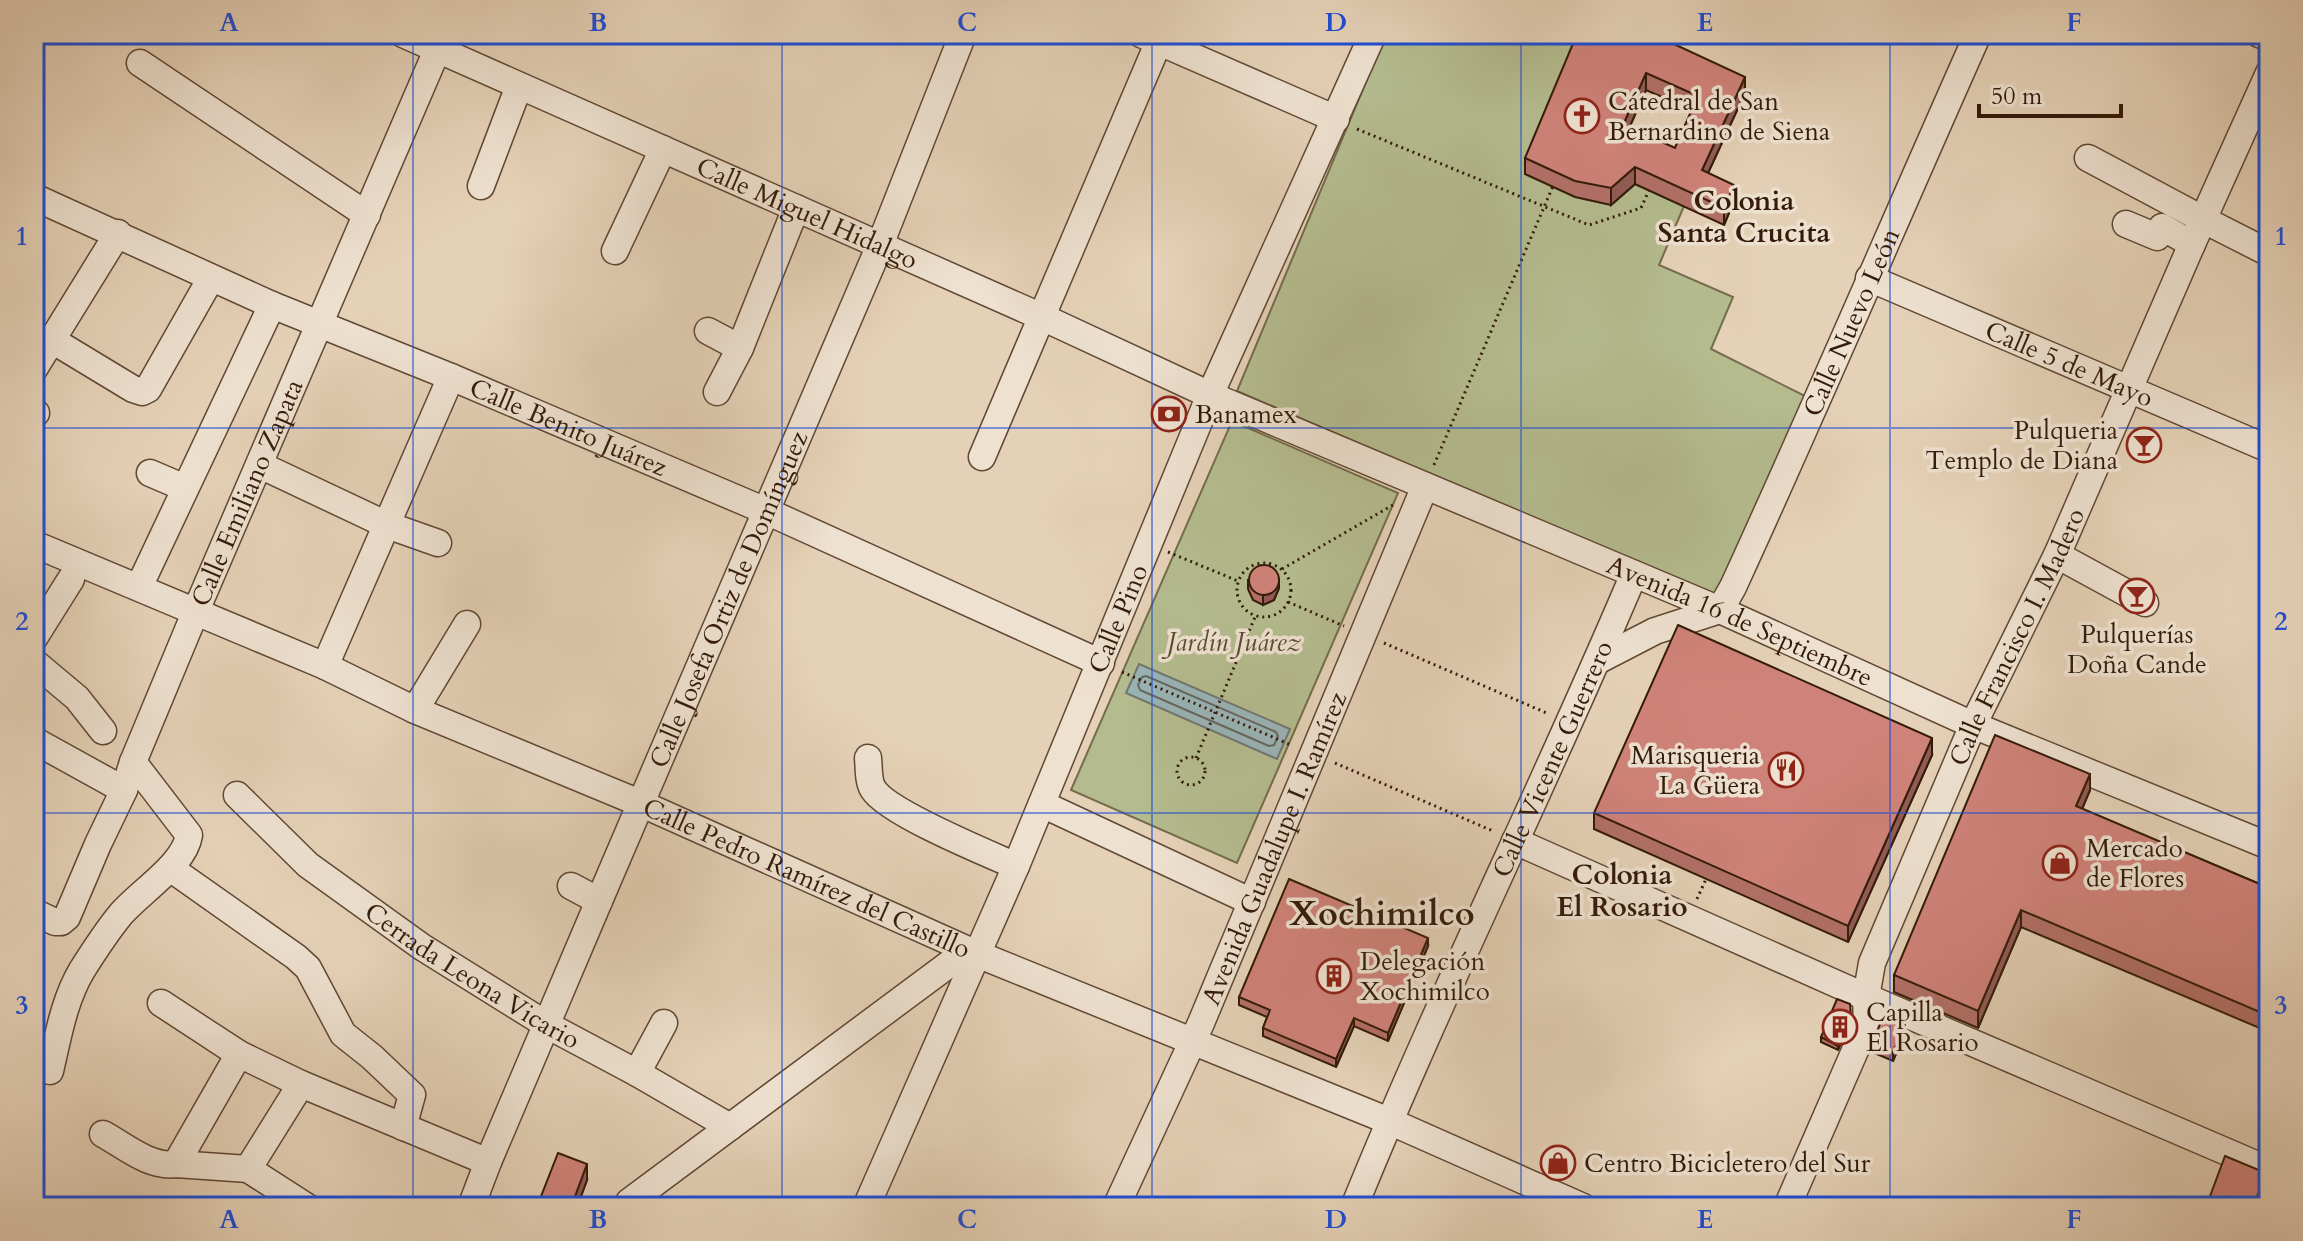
<svg xmlns="http://www.w3.org/2000/svg" width="2303" height="1241" viewBox="0 0 2303 1241" font-family="Cardo,serif">
<rect width="100%" height="100%" fill="#e5d1b7"/>
<filter id="stains"><feTurbulence type="fractalNoise" baseFrequency=".0025" numOctaves="4"/><feColorMatrix values="0 0 0 0 .2 0 0 0 0 .09 0 0 0 0 .02 0 0 0 .5 -.17"/></filter>
<radialGradient id="worn" r=".72"><stop offset=".6" stop-color="#630" stop-opacity="0"/><stop offset="1" stop-color="#630" stop-opacity=".3"/></radialGradient>
<g fill="#b4bc8f" stroke="#746c4c" stroke-width="2">
<path d="M1386 34H1584L1580 198 1611 205 1635 184 1684 206 1659 265 1733 297 1711 349 1809 398 1716 600 1641 565 1237 391Z"/>
<path d="M1232 421 1398 493 1237 863 1071 790Z"/>
</g>
<path fill="#99b5b8" stroke="#717772" stroke-width="2" d="M1139 664 1290 729 1277 759 1126 693Z"/>
<g fill="none" stroke-linecap="round" stroke-linejoin="round">
<path stroke="#666860" stroke-width="2" d="M1146 676 1276 732 1278 736 1274 745 1269 746 1140 690 1138 685 1142 677Z"/>
<g stroke="#604834" stroke-width="29">
<g id="minor">
<path id="s1" d="M403 34 1042 317 1210 395 1720 610 1973 725 2269 846"/>
<path d="M1141 34 1336 119"/>
<path d="M2259 34 2269 38"/>
<path d="M140 63 367 215"/>
<path d="M2088 158 2204 220 2269 253"/>
<path d="M481 186 519 86"/>
<path id="s2" d="M34 197 272 305 451 377 766 511 1101 663"/>
<path d="M2126 224 2157 237 2162 227 2192 244"/>
<path d="M615 251 663 149"/>
<path id="s3" d="M1869 278 2269 449"/>
<path d="M708 331 740 348"/>
<path d="M52 340 133 389 142 392 148 389 211 278"/>
<path d="M34 369 118 233"/>
<path d="M717 392 740 348 796 208"/>
<path d="M34 411 36 413"/>
<path d="M982 457 1162 34"/>
<path d="M260 465 387 525 438 543"/>
<path d="M150 473 185 488"/>
<path id="s4" d="M34 544 325 666 415 710 642 804 977 954 1389 1121 1583 1207"/>
<path d="M2057 555 2145 603"/>
<path d="M139 587 272 305"/>
<path d="M34 638 71 579"/>
<path id="s5" d="M1597 661 1655 631 1720 610 1733 587C1817 404 1896 218 1978 34"/>
<path d="M34 662 77 698 103 731"/>
<path d="M325 666 451 377"/>
<path d="M415 710 467 624"/>
<path d="M37 742 124 790"/>
<path d="M868 758C869 767 868 781 873 789 888 813 987 853 1016 866"/>
<path id="s6" d="M237 795 308 865 422 947 547 1025 637 1073 730 1127"/>
<path d="M1042 804 1252 902"/>
<path d="M1515 841 1866 997 2269 1170"/>
<path d="M170 868 296 957 308 968 343 1034 372 1057 412 1095 403 1127"/>
<path d="M571 886 599 901"/>
<path id="s7" d="M34 912 55 922H61L67 917 98 844 124 790 133 762 195 613 444 34"/>
<path d="M161 1003 239 1054 301 1084 488 1162"/>
<path d="M50 1071C58 1037 64 1000 82 970 94 951 107 931 121 914 141 891 185 864 189 835L133 762"/>
<path d="M637 1073 664 1023"/>
<path d="M103 1134C125 1146 150 1168 176 1164L248 1169 307 1207"/>
<path d="M176 1164 239 1054"/>
<path d="M248 1169 301 1084"/>
<path id="s8" d="M471 1207 488 1162 599 901 880 245 963 34"/>
<path d="M626 1207 629 1202 968 950"/>
<path id="s9" d="M866 1207 1016 866 1210 395 1373 34"/>
<path id="s10" d="M1116 1207 1201 1023 1425 486"/>
<path id="s11" d="M1354 1207C1441 993 1544 787 1634 574"/>
<path id="s12" d="M1787 1207 1867 1023 1866 997 1872 963 1973 725 2057 555 2192 244 2269 73"/>
</g>
</g>
<g stroke="#341b09" stroke-width="3" stroke-dasharray="2 4" stroke-linecap="butt">
<path d="M1357 129 1589 225 1641 208 1649 190"/>
<path d="M1434 465 1553 186"/>
<path d="M1168 552 1238 581"/>
<circle cx="1264" cy="590" r="27"/>
<path d="M1282 569 1393 505"/>
<path d="M1288 602 1344 626"/>
<path d="M1384 643 1549 714"/>
<path d="M1122 672 1291 745"/>
<circle cx="1191" cy="771" r="14"/>
<path d="M1196 758 1255 617"/>
<path d="M1335 763 1493 831"/>
<path d="M1697 899 1706 879"/>
</g>
<use href="#minor" stroke="#eee1d0" stroke-width="26"/>
</g>
<g fill="#b27068" stroke="#341b09" stroke-width="2" fill-rule="evenodd">
<path d="M1669 42 1745 93 1708 173 1734 201 1724 225 1635 184 1611 205 1575 197 1525 174V158ZM1646 90 1692 110 1675 148 1629 128Z"/>
<path d="M1248 580 1279 588 1274 600 1263 605 1253 600 1248 589Z"/>
<path d="M1932 755 1848 942 1594 829V813Z"/>
<path d="M2090 790 2082 809 2269 888V1032L2021 927 1978 1028 1894 992V975Z"/>
<path d="M1428 946 1388 1041 1354 1026 1336 1067 1263 1036V1028L1267 1017 1239 1005V997Z"/>
<path d="M1851 1020 1838 1050 1821 1042V1037Z"/>
<path d="M1905 1033 1893 1061 1872 1052V1044Z"/>
<path d="M2269 1127V1153L2266 1151V1135Z"/>
<path d="M587 1180 577 1207H540V1199Z"/>
</g>
<g fill="#915b55" stroke="#341b09" stroke-width="2">
<path d="M1665 34H1672L1663 55V39Z"/>
<path d="M1646 73V90L1623 142V125Z"/>
<path d="M1745 77V93L1702 186V170Z"/>
<path d="M1635 167V184L1611 205V188Z"/>
<path d="M1734 185V201L1724 225V208Z"/>
<path d="M1279 580V588L1274 600 1263 605V596Z"/>
<path d="M1932 738V755L1848 942V926Z"/>
<path d="M2090 774V790L2076 823V806Z"/>
<path d="M2021 910V927L1978 1028V1011Z"/>
<path d="M1428 938V946L1388 1041V1033Z"/>
<path d="M1851 1016V1020L1838 1050V1046Z"/>
<path d="M1354 1018V1026L1336 1067V1059Z"/>
<path d="M1905 1024V1033L1893 1061V1052Z"/>
<path d="M587 1164V1180L577 1207H571Z"/>
<path d="M2266 1173V1185L2258 1207H2253Z"/>
</g>
<g fill="#cf8279" stroke="#341b09" stroke-width="2" fill-rule="evenodd">
<path d="M1577 34H1665L1663 39 1745 77 1702 170 1734 185 1724 208 1635 167 1611 188 1575 181 1525 158ZM1646 73 1698 96 1675 148 1623 125Z"/>
<circle cx="1264" cy="580" r="15"/>
<path d="M1678 625 1932 738 1848 926 1594 813Z"/>
<path d="M1995 735 2090 774 2076 806 2269 888V1016L2021 910 1978 1011 1894 975Z"/>
<path d="M1289 879 1428 938 1388 1033 1354 1018 1336 1059 1263 1028 1270 1010 1239 997Z"/>
<path d="M1837 999 1850 1004 1851 1016 1838 1046 1821 1037Z"/>
<path d="M1885 1017 1905 1024 1893 1052 1872 1044 1882 1019Z"/>
<path d="M558 1153 587 1164 571 1207H543L545 1201 540 1199Z"/>
<path d="M2225 1156 2266 1173 2253 1207H2206Z"/>
</g>
<path fill="none" stroke="#1d4ed8" stroke-width="2" stroke-opacity="0.55" d="M413 34V1207M782 34V1207M1152 34V1207M1521 34V1207M1890 34V1207M34 428H2269M34 813H2269"/>
<defs>
<g id="church-ring" transform="scale(1.8)"><circle r="9.5" fill="#eee1d0" stroke="#8f2418" stroke-width="1.5"/><path d="M-1.2-6h2.4v3.5h3.3v2.4h-3.3V6h-2.4V-.1h-3.3v-2.4h3.3Z" fill="#8f2418"/></g>
<g id="bank-ring" transform="scale(1.8)"><circle r="9.5" fill="#eee1d0" stroke="#8f2418" stroke-width="1.5"/><path d="M-6-4H6V4H-6ZM0-2.3a2.3 2.3 0 1 0 0 4.6a2.3 2.3 0 1 0 0-4.6Z" fill="#8f2418"/></g>
<g id="bar-ring" transform="scale(1.8)"><circle r="9.5" fill="#eee1d0" stroke="#8f2418" stroke-width="1.5"/><path d="M-6-5H6L.8 .8V4.5H3.5V6h-7V4.5H-.8V.8Z" fill="#8f2418"/></g>
<g id="restaurant-ring" transform="scale(1.8)"><circle r="9.5" fill="#eee1d0" stroke="#8f2418" stroke-width="1.5"/><path d="M-5-6h1v4h1v-4h1v4h1v-4h1v5L-1.5 .5V6h-2V.5L-5-1ZM5-6V6H3V1.5H1.5Q1.5-4 5-6Z" fill="#8f2418"/></g>
<g id="shop-ring" transform="scale(1.8)"><circle r="9.5" fill="#eee1d0" stroke="#8f2418" stroke-width="1.5"/><path d="M-5-2.5h2.3a2.7 3.5 0 0 1 5.4 0H5L5.5 6h-11ZM-1.5-2.5h3a1.5 2.3 0 0 0-3 0Z" fill="#8f2418"/></g>
<g id="building-ring" transform="scale(1.8)"><circle r="9.5" fill="#eee1d0" stroke="#8f2418" stroke-width="1.5"/><path d="M-4-6H4V6H1V3H-1V6H-4ZM-2.5-4.3h1.7v1.8h-1.7ZM.8-4.3h1.7v1.8H.8ZM-2.5-1h1.7V.8h-1.7ZM.8-1h1.7V.8H.8Z" fill="#8f2418"/></g>
</defs>
<g fill-rule="evenodd">
<use href="#church-ring" x="1582" y="116"/>
<use href="#bank-ring" x="1169" y="414"/>
<use href="#bar-ring" x="2144" y="445"/>
<use href="#bar-ring" x="2137" y="596"/>
<use href="#restaurant-ring" x="1786" y="770"/>
<use href="#shop-ring" x="2060" y="863"/>
<use href="#building-ring" x="1334" y="976"/>
<use href="#building-ring" x="1840" y="1027"/>
<use href="#shop-ring" x="1558" y="1163"/>
</g>
<g text-anchor="middle" stroke-width="7" stroke-linejoin="round" paint-order="stroke">
<g font-size="26" fill="#341b09" stroke="#eee1d0" text-anchor="start">
<text x="1608" y="110">Cátedral de San<tspan x="1608" dy="30">Bernardino de Siena</tspan></text>
<text x="1195" y="423">Banamex</text>
<text x="2118" y="439" text-anchor="end">Pulqueria<tspan x="2118" dy="30">Templo de Diana</tspan></text>
<text x="2137" y="643" text-anchor="middle">Pulquerías<tspan x="2137" dy="30">Doña Cande</tspan></text>
<text x="1760" y="764" text-anchor="end">Marisqueria<tspan x="1760" dy="30">La Güera</tspan></text>
<text x="2086" y="857">Mercado<tspan x="2086" dy="30">de Flores</tspan></text>
<text x="1360" y="970">Delegación<tspan x="1360" dy="30">Xochimilco</tspan></text>
<text x="1866" y="1021">Capilla<tspan x="1866" dy="30">El Rosario</tspan></text>
<text x="1584" y="1172">Centro Bicicletero del Sur</text>
</g>
<g font-size="26" fill="#341b09" stroke="#eee1d0">
<text dy="9" stroke="none"><textPath href="#s1" startOffset="442">Calle Miguel Hidalgo</textPath></text>
<text dy="9" stroke="none"><textPath href="#s5" startOffset="450">Calle Nuevo León</textPath></text>
<text dy="9" stroke="none"><textPath href="#s3" startOffset="218">Calle 5 de Mayo</textPath></text>
<text dy="9" stroke="none"><textPath href="#s2" startOffset="582">Calle Benito Juárez</textPath></text>
<text dy="9" stroke="none"><textPath href="#s7" startOffset="498">Calle Emiliano Zapata</textPath></text>
<text dy="9" stroke="none"><textPath href="#s8" startOffset="660">Calle Josefa Ortiz de Domínguez</textPath></text>
<text dy="9" stroke="none"><textPath href="#s9" startOffset="640">Calle Pino</textPath></text>
<text dy="9" stroke="none"><textPath href="#s1" startOffset="1460">Avenida 16 de Septiembre</textPath></text>
<text dy="9" stroke="none"><textPath href="#s12" startOffset="618">Calle Francisco I. Madero</textPath></text>
<text dy="9" stroke="none"><textPath href="#s11" startOffset="490">Calle Vicente Guerrero</textPath></text>
<text dy="9" stroke="none"><textPath href="#s10" startOffset="392">Avenida Guadalupe I. Ramírez</textPath></text>
<text dy="9" stroke="none"><textPath href="#s4" startOffset="842">Calle Pedro Ramírez del Castillo</textPath></text>
<text dy="9" stroke="none"><textPath href="#s6" startOffset="298">Cerrada Leona Vicario</textPath></text>
</g>
<g font-size="26" font-style="italic" fill="#5a4b31" stroke="#eee1d0">
<text x="1234" y="651">Jardín Juárez</text>
</g>
<g font-size="28" font-weight="bold" fill="#341b09" stroke="#eee1d0">
<text x="1744" y="210">Colonia<tspan x="1744" dy="32">Santa Crucita</tspan></text>
<text x="1622" y="884">Colonia<tspan x="1622" dy="32">El Rosario</tspan></text>
</g>
<g font-size="34" font-weight="bold" fill="#341b09" stroke="#eee1d0">
<text x="1382" y="925">Xochimilco</text>
</g>
</g>
<rect width="2303" height="1241" fill="none" stroke="#e5d1b7" stroke-width="88"/>
<path d="M1979 104v12h142v-12" fill="none" stroke="#341b09" stroke-width="4"/>
<text x="1991" y="104" font-size="24" fill="#341b09" stroke="#eee1d0" stroke-width="6" paint-order="stroke">50 m</text>
<rect x="44" y="44" width="2215" height="1153" fill="none" stroke="#1d4ed8" stroke-width="3"/>
<g font-size="26" text-anchor="middle" font-weight="bold" fill="#1d4ed8">
<text x="229" y="31">A</text>
<text x="598" y="31">B</text>
<text x="967" y="31">C</text>
<text x="1336" y="31">D</text>
<text x="1705" y="31">E</text>
<text x="2074" y="31">F</text>
<text x="22" y="245">1</text>
<text x="2281" y="245">1</text>
<text x="22" y="630">2</text>
<text x="2281" y="630">2</text>
<text x="22" y="1014">3</text>
<text x="2281" y="1014">3</text>
<text x="229" y="1228">A</text>
<text x="598" y="1228">B</text>
<text x="967" y="1228">C</text>
<text x="1336" y="1228">D</text>
<text x="1705" y="1228">E</text>
<text x="2074" y="1228">F</text>
</g>
<rect width="100%" height="100%" filter="url(#stains)"/>
<rect width="100%" height="100%" fill="url(#worn)"/>
</svg>
